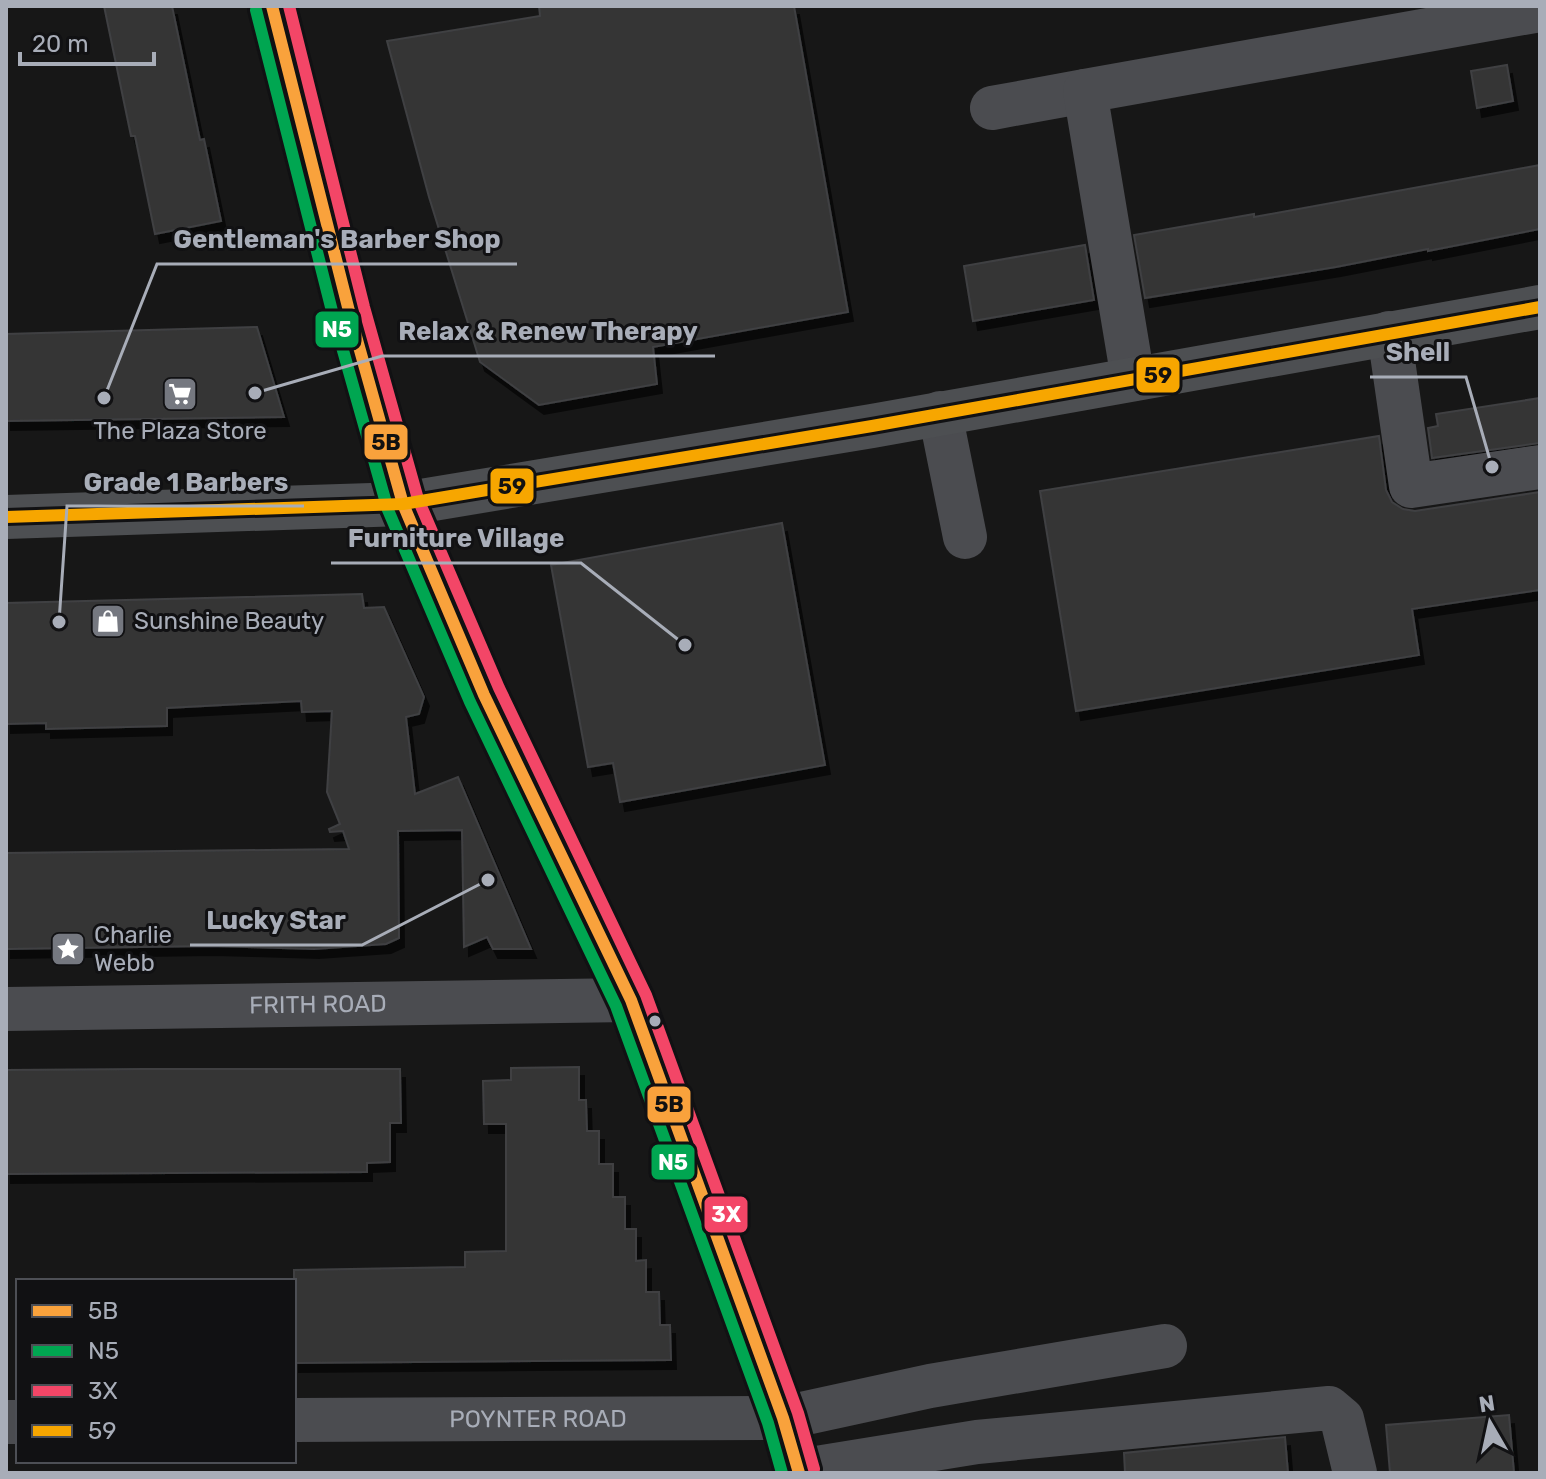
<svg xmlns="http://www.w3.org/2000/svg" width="1546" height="1479" viewBox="0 0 1546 1479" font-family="Rubik,sans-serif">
<defs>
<filter id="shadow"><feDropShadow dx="5" dy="9" stdDeviation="0" flood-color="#0009"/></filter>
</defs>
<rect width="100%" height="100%" fill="#171717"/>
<g fill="#353536" stroke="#3f4043" stroke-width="2" filter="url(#shadow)">
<path d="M104 6H172L200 140 204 139 221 221 155 234 135 136H131Z"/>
<path d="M539 6H794L848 312 653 347 657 384 539 405 480 362 429 197 387 41 540 16Z"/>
<path d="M1507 65 1513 101 1477 108 1471 71Z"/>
<path d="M1540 165V229L1428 251V249L1336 267 1145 298 1134 235 1254 214V217Z"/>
<path d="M1085 245 1094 300 973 321 964 266Z"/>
<path d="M257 327 284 417 6 421V334Z"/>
<path d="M1540 398V443L1432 458 1428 428 1438 426 1436 414Z"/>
<path d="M1379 436 1386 490 1392 502 1403 509 1415 511 1540 492V590L1412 609 1419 655 1076 711 1040 491Z"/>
<path d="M782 523 825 765 620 802 613 763 588 767 551 565Z"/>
<path d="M362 594 364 608 384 607 424 697 419 714 406 717 415 794 458 777 531 949H493L487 937 464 947 462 830 398 831 399 938 386 944 314 949 209 946 6 949V853L349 849 343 831 330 832 329 829 340 824 327 792 332 711 302 712 301 701 167 708V726L46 729V723L6 724V603Z"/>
<path d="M579 1067V1100H586L587 1131H599V1164H613V1197H625V1229H636V1261L646 1260V1292H659L660 1325H670L671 1360 294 1363V1270L465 1267V1252L506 1251V1124H484L483 1081 511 1080V1068Z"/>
<path d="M144 1069H400L401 1123H390V1162L367 1163V1172L6 1174V1070Z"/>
<path d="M1509 1415 1514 1473H1390L1386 1425Z"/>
<path d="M1285 1437 1288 1473H1125L1124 1453Z"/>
</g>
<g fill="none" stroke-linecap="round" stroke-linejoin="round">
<g stroke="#4b4c50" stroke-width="44">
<path d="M992 108 1085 91"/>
<path d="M1389 333 1411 486 1540 467"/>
<path d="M1133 379 1085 91 1540 10"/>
<path d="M940 413 965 537"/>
<path id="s1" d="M6 1009 631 1000"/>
<path id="s2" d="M294 1420 783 1418 930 1386 1165 1346"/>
<path d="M6 1422H18"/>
<path d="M798 1471 977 1442 1329 1408 1342 1419 1355 1473"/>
</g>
<g stroke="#4d4f52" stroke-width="44">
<path d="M272 6 349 311 403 504 484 695 631 1000 783 1418 799 1473"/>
<path d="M6 517 403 504 872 426 1540 307"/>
</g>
<g stroke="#111113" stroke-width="18">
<path id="bus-1" d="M272 6 349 311 403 504 484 695 631 1000 783 1418 799 1473"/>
</g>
<g stroke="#111113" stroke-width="18">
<path id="bus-2" d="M256 10 333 315 388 510 470 702 616 1006 768 1423 782 1473"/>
</g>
<g stroke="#111113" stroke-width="18">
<path id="bus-3" d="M289 6 364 307 418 499 499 688 646 995 798 1413 814 1469"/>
</g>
<g stroke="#111113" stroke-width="18">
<path id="bus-4" d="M6 517 403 504 872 426 1540 307"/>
</g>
<use href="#bus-1" stroke="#f9a23c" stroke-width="12"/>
<use href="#bus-2" stroke="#00a651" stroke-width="12"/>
<use href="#bus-3" stroke="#f34667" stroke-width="12"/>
<use href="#bus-4" stroke="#f7a600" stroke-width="12"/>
</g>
<defs>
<g id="supermarket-square" transform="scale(1.8)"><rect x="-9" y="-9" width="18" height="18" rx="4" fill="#757880" stroke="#111113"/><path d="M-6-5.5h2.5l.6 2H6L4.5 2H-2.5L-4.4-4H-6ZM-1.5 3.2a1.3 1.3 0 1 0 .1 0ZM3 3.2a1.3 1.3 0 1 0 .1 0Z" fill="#fff"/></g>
<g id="shop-square" transform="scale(1.8)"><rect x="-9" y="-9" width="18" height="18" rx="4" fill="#757880" stroke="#111113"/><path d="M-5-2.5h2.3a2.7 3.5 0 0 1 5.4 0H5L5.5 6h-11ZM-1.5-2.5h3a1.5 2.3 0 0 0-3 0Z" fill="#fff"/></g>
<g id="sight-square" transform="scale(1.8)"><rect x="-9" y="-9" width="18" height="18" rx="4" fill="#757880" stroke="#111113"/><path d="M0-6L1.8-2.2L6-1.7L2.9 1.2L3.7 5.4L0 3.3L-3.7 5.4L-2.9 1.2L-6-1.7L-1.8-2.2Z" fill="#fff"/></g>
</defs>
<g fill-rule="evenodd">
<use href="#supermarket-square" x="180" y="394"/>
<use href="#shop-square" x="108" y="621"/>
<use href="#sight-square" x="68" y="949"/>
</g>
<circle fill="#a8adb8" stroke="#111113" stroke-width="3" cx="655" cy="1021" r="7"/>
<g text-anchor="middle" stroke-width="6" stroke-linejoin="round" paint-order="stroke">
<g font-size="24" fill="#a8adb8" stroke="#111113" text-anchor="start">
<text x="180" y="439" text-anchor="middle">The Plaza Store</text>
<text x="134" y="629">Sunshine Beauty</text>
<text x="94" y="943">Charlie<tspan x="94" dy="28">Webb</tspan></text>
</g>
<g font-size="24" fill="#a8adb8" stroke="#111113">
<text dy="8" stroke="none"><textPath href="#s1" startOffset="312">FRITH ROAD</textPath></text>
<text dy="8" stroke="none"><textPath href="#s2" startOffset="244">POYNTER ROAD</textPath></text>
</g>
</g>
<path fill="none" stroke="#a8adb8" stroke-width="3" d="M104 398L157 264H517M255 393L382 356H715M1492 467L1466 377H1370M59 622L67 506H304M685 645L581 563H331M488 880L362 945H190"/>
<g fill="#a8adb8" stroke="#111113" stroke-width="3">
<circle cx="104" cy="398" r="8"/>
<circle cx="255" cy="393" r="8"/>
<circle cx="1492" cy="467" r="8"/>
<circle cx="59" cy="622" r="8"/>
<circle cx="685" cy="645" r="8"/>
<circle cx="488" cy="880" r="8"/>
</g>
<g font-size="26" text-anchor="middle" font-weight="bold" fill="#a8adb8" stroke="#111113" stroke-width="6" stroke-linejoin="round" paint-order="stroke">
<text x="337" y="248">Gentleman's Barber Shop</text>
<text x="548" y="340">Relax &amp; Renew Therapy</text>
<text x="1418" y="361">Shell</text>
<text x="186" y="491">Grade 1 Barbers</text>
<text x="456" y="547">Furniture Village</text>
<text x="276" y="929">Lucky Star</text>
</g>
<g stroke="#111113" stroke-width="3">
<rect x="314" y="310" width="46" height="39" rx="8" fill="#00a651"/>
<rect x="1135" y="356" width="46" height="38" rx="8" fill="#f7a600"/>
<rect x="363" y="423" width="46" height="38" rx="8" fill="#f9a23c"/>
<rect x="489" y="467" width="46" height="38" rx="8" fill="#f7a600"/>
<rect x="646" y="1085" width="46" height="39" rx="8" fill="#f9a23c"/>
<rect x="650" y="1143" width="46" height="38" rx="8" fill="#00a651"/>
<rect x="703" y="1195" width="46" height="39" rx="8" fill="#f34667"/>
</g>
<g font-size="22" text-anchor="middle" font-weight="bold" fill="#fff">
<text x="337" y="337">N5</text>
<text x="673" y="1170">N5</text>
<text x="726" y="1222">3X</text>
</g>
<g font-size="22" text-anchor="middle" font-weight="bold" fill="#111">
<text x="1158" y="383">59</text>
<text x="386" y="450">5B</text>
<text x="512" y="494">59</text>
<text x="669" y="1112">5B</text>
</g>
<rect width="1546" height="1479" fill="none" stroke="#a8adb8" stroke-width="16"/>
<rect x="16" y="1279" width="280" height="184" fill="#111113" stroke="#4d4f55" stroke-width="2"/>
<rect x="32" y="1305" width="40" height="12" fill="#f9a23c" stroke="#4d4f55" stroke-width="2"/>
<text x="88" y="1319" font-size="24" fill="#a8adb8">5B</text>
<rect x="32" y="1345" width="40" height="12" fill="#00a651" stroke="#4d4f55" stroke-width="2"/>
<text x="88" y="1359" font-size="24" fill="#a8adb8">N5</text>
<rect x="32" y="1385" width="40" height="12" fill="#f34667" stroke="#4d4f55" stroke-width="2"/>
<text x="88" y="1399" font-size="24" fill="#a8adb8">3X</text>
<rect x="32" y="1425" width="40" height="12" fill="#f7a600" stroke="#4d4f55" stroke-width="2"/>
<text x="88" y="1439" font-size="24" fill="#a8adb8">59</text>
<g transform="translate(1490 1423) rotate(351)" stroke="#111113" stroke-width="6" paint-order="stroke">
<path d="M0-6L14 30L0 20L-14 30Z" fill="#a8adb8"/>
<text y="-12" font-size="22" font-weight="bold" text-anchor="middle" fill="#a8adb8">N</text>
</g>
<path d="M20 52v12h134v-12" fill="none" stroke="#a8adb8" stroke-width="4"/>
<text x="32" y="52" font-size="24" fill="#a8adb8" stroke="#111113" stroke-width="6" paint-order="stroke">20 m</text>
</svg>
